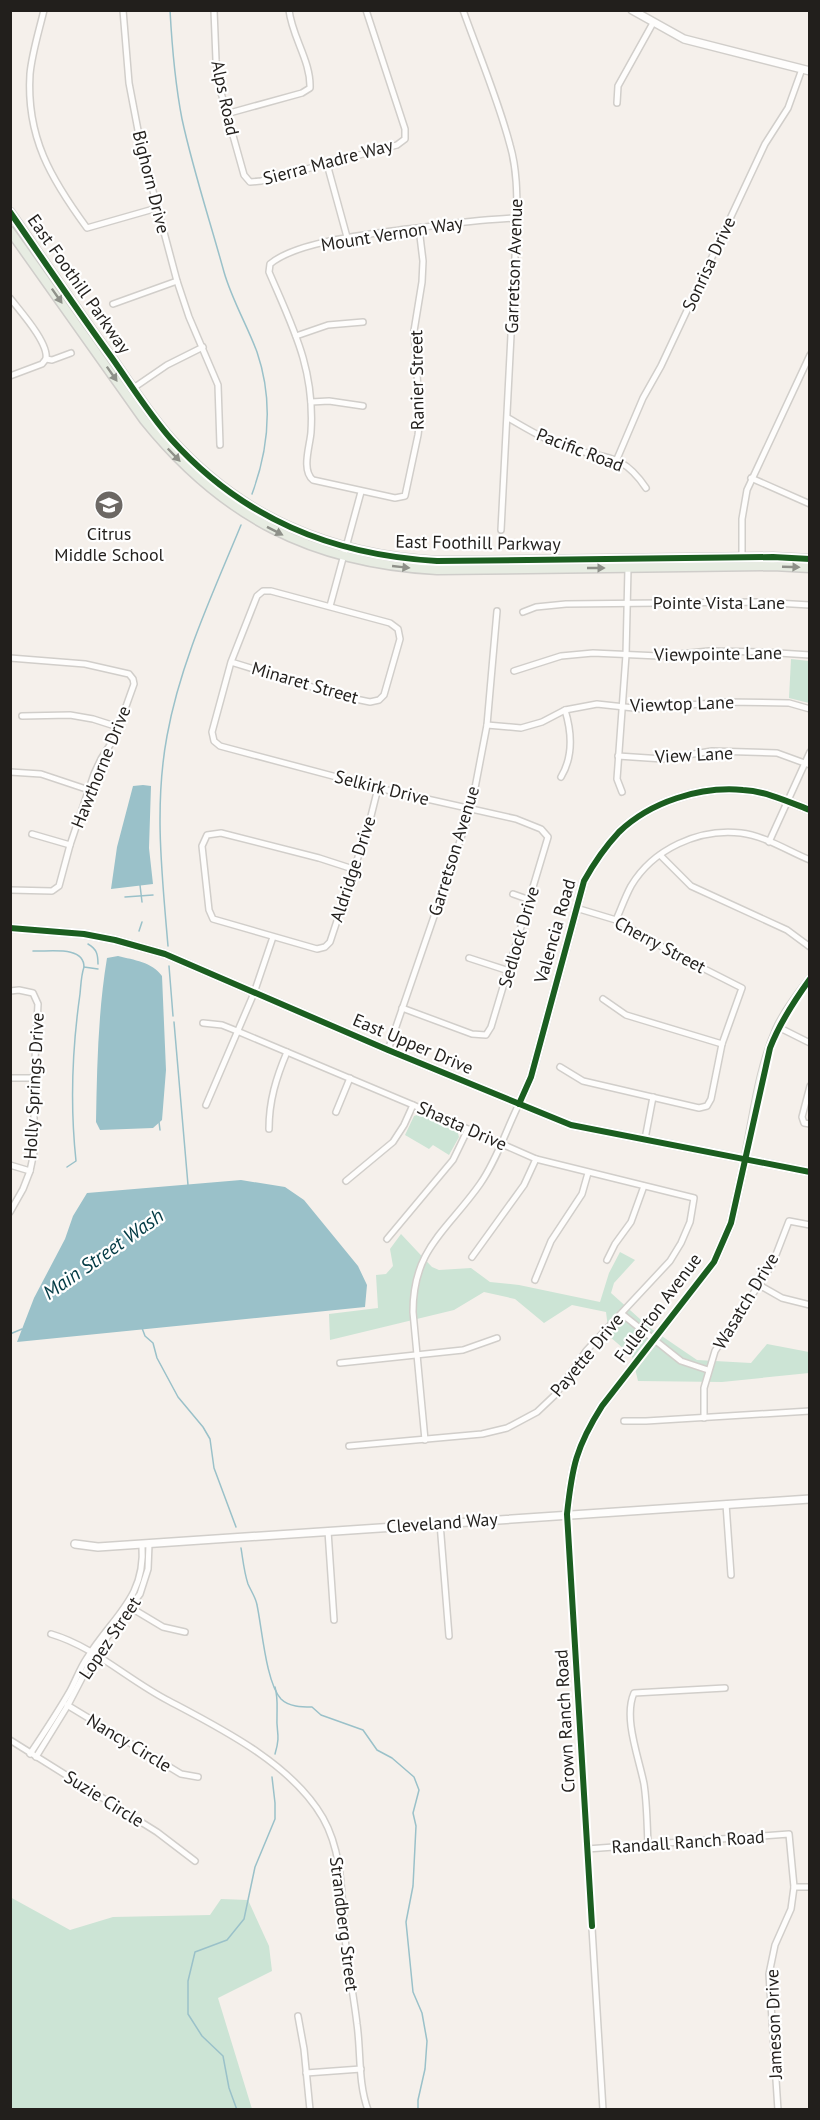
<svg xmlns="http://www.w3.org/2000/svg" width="820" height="2120" viewBox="0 0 820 2120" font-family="'PT Sans',sans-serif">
<rect width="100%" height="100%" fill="#f5f0eb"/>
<g fill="#cce4d5">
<path d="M791 659 809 661V703L789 698Z"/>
<path d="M420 1114 457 1130 459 1137 449 1155 433 1145 429 1149 405 1135 414 1116Z"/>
<path d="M401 1234 432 1267 439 1270 471 1268 490 1282 519 1285 600 1302 609 1273 620 1252 635 1260 614 1283 611 1293 650 1328 697 1360 751 1363 767 1344 809 1352V1373L722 1382 638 1381 632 1356 609 1336 606 1312 572 1305 544 1323 515 1299 484 1292 454 1310 330 1340 329 1314 378 1308 376 1275 386 1274 393 1266 390 1249Z"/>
<path d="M10 1897 70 1930 113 1917 210 1915 221 1899 248 1900 269 1946 272 1971 218 1998 252 2109H11Z"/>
</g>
<g fill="#9ac1c9">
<path d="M143 785 151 786 149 848 153 884 111 889 117 847 133 786Z"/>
<path d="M118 956C134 960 152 962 162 976L166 1070 162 1120 153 1128 100 1130 96 1122C97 1066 98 1013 107 958Z"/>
<path d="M241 1180 285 1187 304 1200 358 1266 367 1285 365 1307 17 1342 34 1298 65 1239 73 1216 87 1193Z"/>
</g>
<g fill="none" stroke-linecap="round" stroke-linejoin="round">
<g stroke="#9ac1c9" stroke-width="1.5">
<path d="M170 10C172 47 175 83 182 119 193 170 210 221 224 272 232 300 247 325 257 352 273 399 269 448 252 494"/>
<path d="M140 885 142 902"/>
<path d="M125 897 153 895"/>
<path d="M139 931 142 922"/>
<path d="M88 944C97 949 98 955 98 964"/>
<path d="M168 946C162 875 154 806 167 736 180 663 213 593 241 525"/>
<path d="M33 951C48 952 84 945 84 967L98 969"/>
<path d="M169 966 173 1016"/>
<path d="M174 1022 188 1185"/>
<path d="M159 1122 160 1130"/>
<path d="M67 1167 76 1161C70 1105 72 1050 80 994 81 984 81 976 84 967"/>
<path d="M142 1328 145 1336 153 1343 157 1358 178 1397 203 1427 210 1439 214 1468 236 1527"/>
<path d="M10 1334 22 1329"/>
<path d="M241 1548C243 1560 244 1572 248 1584 251 1591 256 1598 257 1605 262 1628 266 1683 281 1699 289 1707 302 1707 312 1707L321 1715 363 1730 377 1750 392 1758 414 1777 419 1790 413 1813 416 1826 413 1886 406 1922 413 1992 422 2013 427 2041 425 2069 418 2100V2110"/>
<path d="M275 1754C281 1734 276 1733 277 1716 277 1705 278 1698 275 1687"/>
<path d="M237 2110 229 2088 223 2056 202 2036 188 2014V1981L195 1952 227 1940 244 1919 255 1867 275 1819V1803L272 1777"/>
</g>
<g stroke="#d1ceca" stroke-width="8">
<g id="minor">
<path d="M44 10C39 31 32 53 30 74 26 137 51 179 87 228L157 208"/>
<path d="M123 10 129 83 141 146 177 281 189 317 218 385 220 445"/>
<path d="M214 10 216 60 220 89 244 175 250 182 261 181 397 145 405 139V129L366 10"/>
<path d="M463 10C479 55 498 99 510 145 517 169 517 194 517 218L501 530"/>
<path d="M617 103 618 86 653 23"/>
<path d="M226 114 302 93 310 88C311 61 292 37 289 10"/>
<path d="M327 164 347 237"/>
<path d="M419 228 423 261 422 282 414 331 420 418 418 435 405 496 395 498 313 480C301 470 310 446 311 432 315 369 293 328 269 272L270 264C297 241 372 234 407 229 444 225 480 219 517 218"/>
<path d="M10 298C20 311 49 343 46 359"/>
<path d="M113 304 177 281"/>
<path d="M296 336 328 325 363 322"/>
<path d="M10 376 42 364 46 359 52 360 71 353"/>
<path d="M132 389 167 365 203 347"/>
<path d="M311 402 329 401 363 406"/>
<path d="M508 418C526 428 543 439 562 446 601 460 620 449 646 488"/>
<path d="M617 459 643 398 661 366 765 144 788 108 802 69"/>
<path d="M751 478 810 504"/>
<path d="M742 557V519L747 490 810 355"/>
<path d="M330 606 361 492"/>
<path d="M523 612 536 607 566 604 756 602 810 605"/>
<path d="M10 658 85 664 129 674 133 679 134 684 115 737 101 759 94 774 70 845 59 886 52 891 10 890"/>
<path d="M231 662 341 696 370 702 379 700 384 695 400 639 398 629 390 623 271 591H263L257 596 231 662 212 732 214 741 220 746 378 788 516 819 541 829 548 837 491 1027 486 1035 472 1034 402 1008"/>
<path d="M514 671 561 656 593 653 659 656 709 651 763 652 810 655"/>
<path d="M22 716 70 715 93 719 118 727"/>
<path d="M487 725 521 728 542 722 565 710 597 704 643 709 724 702 789 703 810 709"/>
<path d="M618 756 663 759 712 751 777 753 810 765"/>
<path d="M10 772 41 774 89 790"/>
<path d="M561 777C573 757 572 733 565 710"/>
<path d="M622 792 617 779 626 655 628 568"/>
<path d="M32 834 70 845"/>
<path d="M769 842 810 752"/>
<path d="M660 855 691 886 787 930 810 947"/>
<path d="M353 869 319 858 221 833 207 835 202 846 209 910 213 919 317 949 325 947 330 942 369 824 378 788"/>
<path d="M513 894 530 900"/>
<path d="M616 920C621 909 625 897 631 886 653 849 699 828 741 833 765 836 788 851 810 860"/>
<path d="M469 958 509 971"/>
<path d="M10 991 19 990 33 993 38 1004 34 1078V1152L30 1171 23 1189 10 1212"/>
<path d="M603 999 626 1015 722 1044"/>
<path d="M203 1023 222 1025 237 1031 413 1105 536 1159 694 1198 690 1222 681 1243 670 1261 586 1351 556 1394 537 1412 507 1428 482 1434 349 1446"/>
<path d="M778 1027 810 1043"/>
<path d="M388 1050 471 809 487 725 497 611"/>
<path d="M560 1067 583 1081 699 1108 707 1106 711 1099 722 1044 742 988 671 952 616 920 576 908"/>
<path d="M10 1078H34"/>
<path d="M810 1086 802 1117 804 1123 810 1124"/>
<path d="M206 1105 254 993 273 937"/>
<path d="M336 1112 350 1078"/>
<path d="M269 1129C269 1101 276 1078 287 1052"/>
<path d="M645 1139 653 1097"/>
<path d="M10 1165 30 1171"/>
<path d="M346 1181 393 1142 404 1125 413 1105"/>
<path d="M387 1239 453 1160 468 1129"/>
<path d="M472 1257 524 1185 536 1159"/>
<path d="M607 1260 615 1244 631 1222 644 1186"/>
<path d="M535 1280 551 1241 582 1194 588 1173"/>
<path d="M759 1285 782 1298 810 1305"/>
<path d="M622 1314 681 1361 708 1370"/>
<path d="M340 1363 463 1350 497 1338"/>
<path d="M704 1418V1388L715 1351 772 1265 789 1221 810 1225"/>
<path d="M624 1421H646L810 1411"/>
<path d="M425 1440 413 1312C413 1248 447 1231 480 1184 497 1160 506 1130 519 1104"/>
<path d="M726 1504 731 1575"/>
<path d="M567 1514 603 2110"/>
<path d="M440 1523 449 1636"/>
<path d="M328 1531 334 1620"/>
<path d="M128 1606 163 1627 185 1632"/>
<path d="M51 1634C95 1647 128 1680 169 1701 222 1729 292 1764 323 1818 345 1857 341 1905 346 1947 349 1973 354 1998 357 2024 361 2052 358 2083 368 2110"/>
<path d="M67 1705 181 1774 198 1777"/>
<path d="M10 1740 157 1832 195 1861"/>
<path d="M30 1754C44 1733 58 1712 70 1691 76 1680 80 1668 87 1658 112 1617 146 1598 142 1545"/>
<path d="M36 1757 68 1705 95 1653 140 1594 148 1569 149 1544"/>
<path d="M648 1844C647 1825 647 1803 644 1784 639 1758 623 1718 634 1693L725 1688"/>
<path d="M587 1849 789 1834 794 1887 791 1909 775 1945 769 1974 778 2110"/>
<path d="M794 1887H810"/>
<path d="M298 2016 304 2049 310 2110"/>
<path d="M306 2073 361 2069"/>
</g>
</g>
<g stroke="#d1ceca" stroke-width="10">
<g id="tertiary">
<path d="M632 10 684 39 810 71"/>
<path d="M519 1104 531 1077 584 881C594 863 605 847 619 832 650 802 700 786 743 790 765 791 789 802 810 810"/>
<path d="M567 1514C572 1467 576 1447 602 1406L714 1262 731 1223 745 1160"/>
<path d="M75 1544 98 1547 810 1499"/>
</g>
</g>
<g stroke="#d1ceca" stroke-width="10">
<g id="secondary">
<path d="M10 928 84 934 115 940 165 954 388 1050 571 1125 810 1172"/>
<path d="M745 1160C754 1117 759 1070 777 1029 785 1011 798 995 810 979"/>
</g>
</g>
<g stroke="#cfcdca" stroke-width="11">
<g id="primary">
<path d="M10 212C44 261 77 310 112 358 131 385 149 414 171 439 242 518 331 555 437 561L773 557 810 559"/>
<path d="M10 231 144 420C222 517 311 563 437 570L773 566 810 568"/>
</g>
</g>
<use href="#minor" stroke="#fefdfc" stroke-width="5"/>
<use href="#tertiary" stroke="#fefdfc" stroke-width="7"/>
<use href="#secondary" stroke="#f2f4ef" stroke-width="8"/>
<use href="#primary" stroke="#e7ece2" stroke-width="8"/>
<g stroke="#fff" stroke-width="10">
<g id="cycleway">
<path d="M10 212C44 261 77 310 112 358 131 385 149 414 171 439 242 518 331 555 437 561L773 557 810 559"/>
<path d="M10 928 84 934 115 940 165 954 388 1050 571 1125 810 1172"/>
<path d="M519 1104 531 1077 584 881C594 863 605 847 619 832 650 802 700 786 743 790 765 791 789 802 810 810"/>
<path d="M592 1926 567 1514C572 1467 576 1447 602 1406L714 1262 731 1223 770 1048C780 1022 794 1001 810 979"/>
</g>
</g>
<use href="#cycleway" stroke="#1b5e20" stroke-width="6"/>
</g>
<defs><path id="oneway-solid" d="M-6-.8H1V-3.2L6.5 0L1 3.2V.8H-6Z" transform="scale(1.5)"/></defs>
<g fill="#8e9089">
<use href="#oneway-solid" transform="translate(57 296) rotate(55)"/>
<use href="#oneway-solid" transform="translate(112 374) rotate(55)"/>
<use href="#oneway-solid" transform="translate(174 455) rotate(46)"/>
<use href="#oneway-solid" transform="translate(275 531) rotate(27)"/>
<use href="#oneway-solid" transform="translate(401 567) rotate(6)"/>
<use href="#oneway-solid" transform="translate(791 567) rotate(2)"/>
<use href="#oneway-solid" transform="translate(596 568)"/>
</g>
<defs>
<g id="school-disc" transform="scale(1.5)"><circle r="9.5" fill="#6c6864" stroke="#fff"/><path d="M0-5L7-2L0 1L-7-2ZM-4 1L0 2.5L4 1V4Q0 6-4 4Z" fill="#fff"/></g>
</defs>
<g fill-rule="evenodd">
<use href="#school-disc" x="109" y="505"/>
</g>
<g text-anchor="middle" stroke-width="4.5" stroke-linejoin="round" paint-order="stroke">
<g font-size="18" fill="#221f1c" stroke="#fff">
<text transform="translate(225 98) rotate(78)" y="6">Alps Road</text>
<text transform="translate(328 162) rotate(-15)" y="6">Sierra Madre Way</text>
<text transform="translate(151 182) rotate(76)" y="6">Bighorn Drive</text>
<text transform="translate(392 234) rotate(-9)" y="6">Mount Vernon Way</text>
<text transform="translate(709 264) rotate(-65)" y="6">Sonrisa Drive</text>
<text transform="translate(514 266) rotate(-88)" y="6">Garretson Avenue</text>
<text transform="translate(79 284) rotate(55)" y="6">East Foothill Parkway</text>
<text transform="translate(417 380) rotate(-91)" y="6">Ranier Street</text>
<text transform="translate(580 450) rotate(21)" y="6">Pacific Road</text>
<text transform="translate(478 543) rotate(1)" y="6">East Foothill Parkway</text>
<text x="719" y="609">Pointe Vista Lane</text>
<text transform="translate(718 654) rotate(-1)" y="6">Viewpointe Lane</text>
<text transform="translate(305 683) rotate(16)" y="6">Minaret Street</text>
<text transform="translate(682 704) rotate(-2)" y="6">Viewtop Lane</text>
<text transform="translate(694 755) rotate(-3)" y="6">View Lane</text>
<text transform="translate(101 767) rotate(-68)" y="6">Hawthorne Drive</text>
<text transform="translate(382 788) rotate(14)" y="6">Selkirk Drive</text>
<text transform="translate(454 851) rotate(-73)" y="6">Garretson Avenue</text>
<text transform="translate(353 869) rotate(-72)" y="6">Aldridge Drive</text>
<text transform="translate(555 931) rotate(-74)" y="6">Valencia Road</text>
<text transform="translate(519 937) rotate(-74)" y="6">Sedlock Drive</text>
<text transform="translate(660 945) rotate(28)" y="6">Cherry Street</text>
<text transform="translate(413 1044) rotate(23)" y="6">East Upper Drive</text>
<text transform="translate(34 1086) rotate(-87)" y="6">Holly Springs Drive</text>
<text transform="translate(462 1126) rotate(24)" y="6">Shasta Drive</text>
<text transform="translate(746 1301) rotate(-59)" y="6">Wasatch Drive</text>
<text transform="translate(658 1308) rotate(-53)" y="6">Fullerton Avenue</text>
<text transform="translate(587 1355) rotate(-50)" y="6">Payette Drive</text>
<text transform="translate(442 1523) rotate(-4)" y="6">Cleveland Way</text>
<text transform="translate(110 1638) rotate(-56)" y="6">Lopez Street</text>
<text transform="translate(565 1721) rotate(-93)" y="6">Crown Ranch Road</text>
<text transform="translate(129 1743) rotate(31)" y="6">Nancy Circle</text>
<text transform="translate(104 1799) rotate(32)" y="6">Suzie Circle</text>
<text transform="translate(688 1842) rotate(-4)" y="6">Randall Ranch Road</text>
<text transform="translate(344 1924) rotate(83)" y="6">Strandberg Street</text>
<text transform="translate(774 2024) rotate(-92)" y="6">Jameson Drive</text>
</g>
<g font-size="18" fill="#221f1c" stroke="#fff">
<text x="109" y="540">Citrus<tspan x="109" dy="21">Middle School</tspan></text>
</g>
<g font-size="20" font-style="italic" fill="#003943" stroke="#fff">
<text transform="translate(103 1254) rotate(-35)" y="7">Main Street Wash</text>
</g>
</g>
<rect width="820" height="2120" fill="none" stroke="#221f1c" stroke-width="24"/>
</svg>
